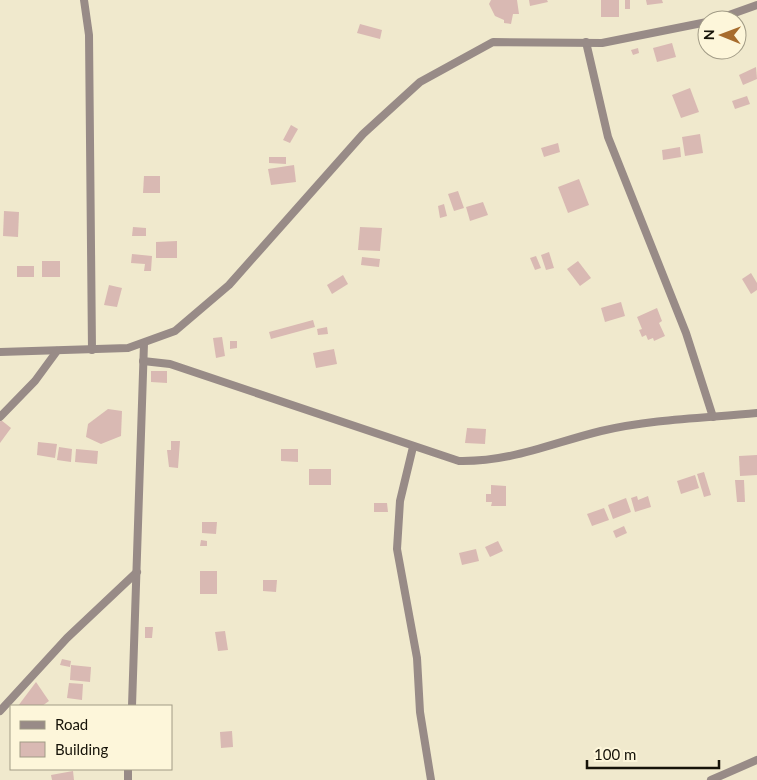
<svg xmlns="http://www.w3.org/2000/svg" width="757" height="780" viewBox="0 0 757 780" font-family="Lato,sans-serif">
<rect width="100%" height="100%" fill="#f0e9cd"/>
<g fill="#d9b9b3">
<path d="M491 0H517L519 14H513L511 24 504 23V20L495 16 489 4Z"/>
<path d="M529 0H547L548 2 530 6Z"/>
<rect x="601" y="0" width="18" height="17"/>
<rect x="625" y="0" width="5" height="9"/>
<path d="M646 0H662L663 3 647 5Z"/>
<path d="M360 24 382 30 380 39 357 33Z"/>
<path d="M672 43 676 57 657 62 653 48Z"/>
<path d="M638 48 639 53 633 55 631 50Z"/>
<path d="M756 67 757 79 743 85 739 75Z"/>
<path d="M690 88 699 112 681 118 672 95Z"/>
<path d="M747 96 750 104 735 109 732 101Z"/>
<path d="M291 125 298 129 290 143 283 140Z"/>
<path d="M700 134 703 153 685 156 682 137Z"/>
<path d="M558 143 560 152 544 157 541 148Z"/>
<path d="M680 147 681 157 663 160 662 150Z"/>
<path d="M269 157H286V164L269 163Z"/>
<path d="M294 165 296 182 271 185 268 169Z"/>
<path d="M144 176H160V193H143Z"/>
<path d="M579 179 589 205 568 213 558 187Z"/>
<path d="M458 191 464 208 454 211 448 194Z"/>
<path d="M483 202 488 215 470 221 466 207Z"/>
<path d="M444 204 447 216 440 218 438 206Z"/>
<path d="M4 211 19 212 18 237 3 236Z"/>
<path d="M133 227 146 228V236H132Z"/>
<path d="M360 227 382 228 380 251 358 250Z"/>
<path d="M177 241V258H156V242Z"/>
<path d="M549 252 554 268 546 270 541 255Z"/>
<path d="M132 254 152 256 151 271H144L145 264 131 263Z"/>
<path d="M536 256 541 268 535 270 530 258Z"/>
<path d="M362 257 380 259 379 267 361 265Z"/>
<rect x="42" y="261" width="18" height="16"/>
<path d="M578 261 591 278 580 286 567 269Z"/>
<rect x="17" y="266" width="17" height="11"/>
<path d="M751 273 757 283V290L751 294 742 279Z"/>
<path d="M343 275 348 284 332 294 327 285Z"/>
<path d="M109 285 122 288 117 307 104 305Z"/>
<path d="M621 302 625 316 605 322 601 308Z"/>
<path d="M657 308 662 321 659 323 665 336 654 341 653 338 648 340 646 335 642 337 639 330 642 329 637 317Z"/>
<path d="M313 320 315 327 271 339 269 332Z"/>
<path d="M327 327 328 334 318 335 317 329Z"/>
<path d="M222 337 225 356 216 358 213 338Z"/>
<path d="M230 341H237V348L230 349Z"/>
<path d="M334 349 337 364 316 368 313 353Z"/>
<path d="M151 371H167V383L151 382Z"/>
<path d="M108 409 122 411 121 436 101 444 86 437 88 424Z"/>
<path d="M1 420 11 428 0 443V422Z"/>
<path d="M467 428 486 429 485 444 465 443Z"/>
<path d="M171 441H180L178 468 169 467 167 450H171Z"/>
<path d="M38 442 57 444 55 458 37 455Z"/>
<path d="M59 447 72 449 71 462 57 460Z"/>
<path d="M76 449 98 451 97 464 75 462Z"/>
<path d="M281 449H298V462L281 461Z"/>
<path d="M757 455V475L740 476 739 456Z"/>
<rect x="309" y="469" width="22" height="16"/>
<path d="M704 472 711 495 704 497 697 474Z"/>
<path d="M695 475 699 488 681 494 677 481Z"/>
<path d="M735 480H744L745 502H737Z"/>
<path d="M491 485 506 486V506H491L492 502H486V494H491Z"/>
<path d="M637 496 638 500 648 496 651 507 635 512 631 498Z"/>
<path d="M626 498 631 512 613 519 608 505Z"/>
<path d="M374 503H387L388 512H374Z"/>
<path d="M604 508 609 520 592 526 587 514Z"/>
<path d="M202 522H217L216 534 202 533Z"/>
<path d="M624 526 627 533 616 538 613 531Z"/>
<path d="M201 540 207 541V546H200Z"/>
<path d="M498 541 503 551 490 557 485 547Z"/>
<path d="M476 549 479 561 462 565 459 553Z"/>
<rect x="200" y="571" width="17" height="23"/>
<path d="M263 580H277L276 592 263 591Z"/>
<path d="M145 627H153L152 638H145Z"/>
<path d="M225 631 228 650 218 651 215 632Z"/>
<path d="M62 659 71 661 70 667 60 665Z"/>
<path d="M71 665 91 667 90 682 70 680Z"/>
<path d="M36 682 49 701 42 706H18Z"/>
<path d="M69 683 83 684 82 700 67 698Z"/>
<path d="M232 731 233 747 221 748 220 732Z"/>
<path d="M73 771 74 780H52L51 775Z"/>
</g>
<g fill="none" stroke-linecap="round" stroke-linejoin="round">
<g stroke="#988b87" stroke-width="8">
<path d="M84 0 89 35 92 350"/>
<path d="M715 20 757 5"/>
<path d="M586 42 608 137 686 333 713 417"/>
<path d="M0 352 128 348 175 331 229 285 363 134 420 82 493 42 602 43 707 22"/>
<path d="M143 361 170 364 459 461C511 462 552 443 601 431 652 419 705 418 757 413"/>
<path d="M0 417 35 381 57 351"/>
<path d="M413 447 400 501 397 549 417 658 420 712 431 780"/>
<path d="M132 706 144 343"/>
<path d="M0 711 67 638 137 572"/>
<path d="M128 780V769"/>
<path d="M711 780 757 760"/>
</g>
</g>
<rect x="10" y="705" width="162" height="65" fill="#fdf6da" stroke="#a19b86"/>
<rect x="20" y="721" width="25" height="8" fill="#988b87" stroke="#a19b86"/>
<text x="55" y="730" font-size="15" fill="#161309">Road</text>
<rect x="20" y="742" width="25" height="15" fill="#d9b9b3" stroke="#a19b86"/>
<text x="55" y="755" font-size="15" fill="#161309">Building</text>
<g transform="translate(722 35) rotate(271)"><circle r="24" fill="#fdf6da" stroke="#a19b86"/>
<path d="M0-4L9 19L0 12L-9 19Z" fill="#a76c2d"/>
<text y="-8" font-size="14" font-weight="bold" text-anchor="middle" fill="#161309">N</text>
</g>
<path d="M587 760v8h132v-8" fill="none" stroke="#161309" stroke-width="2.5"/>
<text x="594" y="760" font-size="15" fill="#161309" stroke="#fdf6da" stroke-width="4" paint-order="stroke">100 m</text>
</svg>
